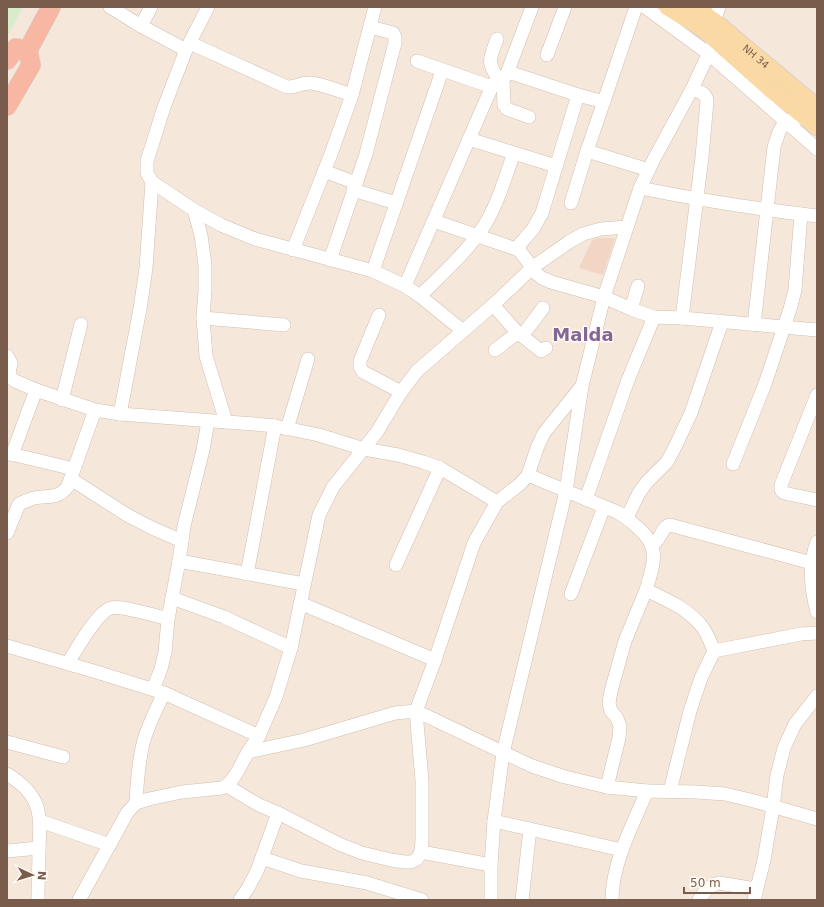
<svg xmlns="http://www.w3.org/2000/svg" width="824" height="907" viewBox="0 0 824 907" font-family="'DejaVu Sans',sans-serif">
<rect width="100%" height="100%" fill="#fdf6ec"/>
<rect fill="#f5e8da" x="7" y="7" width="810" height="893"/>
<path fill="#d8ecc9" d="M7 7H23L7 37Z"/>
<path fill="#f3d5c3" d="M598 238H615L603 275 579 268 592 240Z"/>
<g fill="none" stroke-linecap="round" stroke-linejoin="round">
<g stroke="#d1beb0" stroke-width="14">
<g id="minor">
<path d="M110 7 141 26 186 50"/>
<path d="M208 7 186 50 164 107 147 161V173L152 182 194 210 201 235 205 265V290L203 318 206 356 226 422"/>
<path d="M645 7 709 54 817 149"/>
<path d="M715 18 719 7"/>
<path d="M141 26 151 7"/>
<path d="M497 39C490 59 486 61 499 80"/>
<path d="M190 43 287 87C296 88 302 82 311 83 325 85 339 91 352 95"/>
<path d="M547 55 565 7"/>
<path d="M417 61 492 87"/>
<path d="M508 72 578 95 604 102"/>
<path d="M503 79 504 105 507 109 529 117"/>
<path d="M692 89C699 92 706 92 707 101L702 157 682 318 817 330"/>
<path d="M578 95 542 213 533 229 520 244 519 250 537 274 542 278 551 282 604 297 631 309 654 317 682 318"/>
<path d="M469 139 556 166"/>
<path d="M587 151 649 170"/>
<path d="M324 171 356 183"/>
<path d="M640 188C699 200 757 209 817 216"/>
<path d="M353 190 396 203"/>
<path d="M571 203 587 151 636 7"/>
<path d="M194 210 221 225 255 239 373 271 405 286"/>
<path d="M434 221 519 250"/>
<path d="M293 250 331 154 352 95 375 7"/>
<path d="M330 260 366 154 395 43V37L393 33 370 27"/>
<path d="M373 271 442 71"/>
<path d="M420 296C442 274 467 252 484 226 498 204 505 177 514 153"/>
<path d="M493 305 516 331V334L495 350"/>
<path d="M631 309 638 286"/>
<path d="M379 315 360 361V367L363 372 401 392"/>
<path d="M203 318 284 325"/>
<path d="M754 325 774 147 779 132 785 121 805 117"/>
<path d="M463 331 420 296 405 286 493 84 506 76 532 7"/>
<path d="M516 331 541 351 546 348"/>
<path d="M522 336 543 308"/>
<path d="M7 356 11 363 9 373 11 378 15 381 36 390 95 410 120 414 254 424 275 426 319 435 364 449 398 455 423 462 440 468 497 502"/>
<path d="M817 395 781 485V490L784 493 817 500"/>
<path d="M62 400 81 324"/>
<path d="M120 414 140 309 146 268 152 182"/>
<path d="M287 429 308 359"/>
<path d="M7 453 74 469"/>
<path d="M12 455 36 390"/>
<path d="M733 464 765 384 790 309 795 290 801 214"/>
<path d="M528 475 537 448 544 433 581 387"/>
<path d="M71 479 127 515 152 528 182 541"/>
<path d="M586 499 628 380 654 317"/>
<path d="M627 517 639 493 646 483 667 462 676 445 691 413 722 322"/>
<path d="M7 533 19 504C23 502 28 500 34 498 48 495 58 500 68 486L95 410"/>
<path d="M817 542C808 566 811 589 817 612"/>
<path d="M652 545C661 540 662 526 670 525L812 563"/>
<path d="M179 561 304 584"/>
<path d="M396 565 440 468"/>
<path d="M247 574 275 426"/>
<path d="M571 594 604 507"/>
<path d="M172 598 224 617 291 648"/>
<path d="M300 603 435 660"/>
<path d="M7 646 100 673 164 693 259 736"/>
<path d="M68 663C76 650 97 612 111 608 121 605 156 616 168 619"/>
<path d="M153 689 161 669 165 652 168 619 179 561 184 526 203 450 208 421"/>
<path d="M7 742 63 757"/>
<path d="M248 752 259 736 276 697 291 648 319 515 333 487 377 432 401 392 417 371 493 305 533 267 569 242 583 234 601 229 627 227"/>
<path d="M7 774C41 795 41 812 39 849 39 865 38 882 38 899"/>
<path d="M227 786 259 805 278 813 339 844 362 853 391 860 404 862H411L417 859 421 852 491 865 494 821 503 753 566 491 582 386 604 297 640 188 654 159 692 89 715 40"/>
<path d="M607 787 619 738 620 726 617 718 611 711 609 703 611 691 625 641 646 590"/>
<path d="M670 791 690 711 701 678 714 651 801 634 817 633"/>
<path d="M136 803C137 783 138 764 143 744 147 727 156 710 164 693"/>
<path d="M40 821 110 845"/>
<path d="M494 821 622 850"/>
<path d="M7 851 39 848"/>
<path d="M421 852 422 840V781L416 711 435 660 474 543 497 502 520 484 528 475 617 512C624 516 631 521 637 527 661 547 654 563 646 590 667 600 689 609 703 628 708 635 711 644 714 651"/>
<path d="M262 858 301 871 367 883 422 900"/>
<path d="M491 865V900"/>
<path d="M79 900 127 813 136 803 149 799 182 792 222 788C234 783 241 764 248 752L304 740 395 713 416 711 532 766 565 777 607 787 647 791"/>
<path d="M240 900 248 888 257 871 278 813"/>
<path d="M522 900 530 829"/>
<path d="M612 900C612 862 633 825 647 791L696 792 725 794 754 801 817 819"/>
<path d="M699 900C704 892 709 885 719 883L756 889"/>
<path d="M754 900 764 860 773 807 777 775 784 748 795 724 817 696"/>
</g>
</g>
<g stroke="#dad1cd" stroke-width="18">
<g id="major">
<path d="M667 7 704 30 770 89 817 127"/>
<path id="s1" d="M693 7 713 20 817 107"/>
</g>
</g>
<g stroke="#dad1cd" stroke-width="20">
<g id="highway">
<path d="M7 60 16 48 28 50"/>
<path d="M7 106 31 65 28 50 51 7"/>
</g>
</g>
<use href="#minor" stroke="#fff" stroke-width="13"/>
<use href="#major" stroke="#fbd9a5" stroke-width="16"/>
<use href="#highway" stroke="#f7b7a3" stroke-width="19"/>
</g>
<g text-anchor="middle" stroke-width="3" stroke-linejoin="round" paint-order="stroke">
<g font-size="10" fill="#7a5c4d" stroke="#fffaf3">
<text dy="4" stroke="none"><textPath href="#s1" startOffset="80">NH 34</textPath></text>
</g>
<g font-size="18" font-weight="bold" fill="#846695" stroke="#fffaf3">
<text x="583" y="341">Malda</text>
</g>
</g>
<rect width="824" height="907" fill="none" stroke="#7a5c4d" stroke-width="16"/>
<g transform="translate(32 875) rotate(94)" stroke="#fffaf3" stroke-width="3" paint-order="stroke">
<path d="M0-3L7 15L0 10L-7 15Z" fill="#7a5c4d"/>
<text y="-6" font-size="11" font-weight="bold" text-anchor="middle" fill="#7a5c4d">N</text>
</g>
<path d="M684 887v6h66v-6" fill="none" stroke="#7a5c4d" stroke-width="2"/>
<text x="690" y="887" font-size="12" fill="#7a5c4d" stroke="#fffaf3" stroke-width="3" paint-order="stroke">50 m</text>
</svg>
